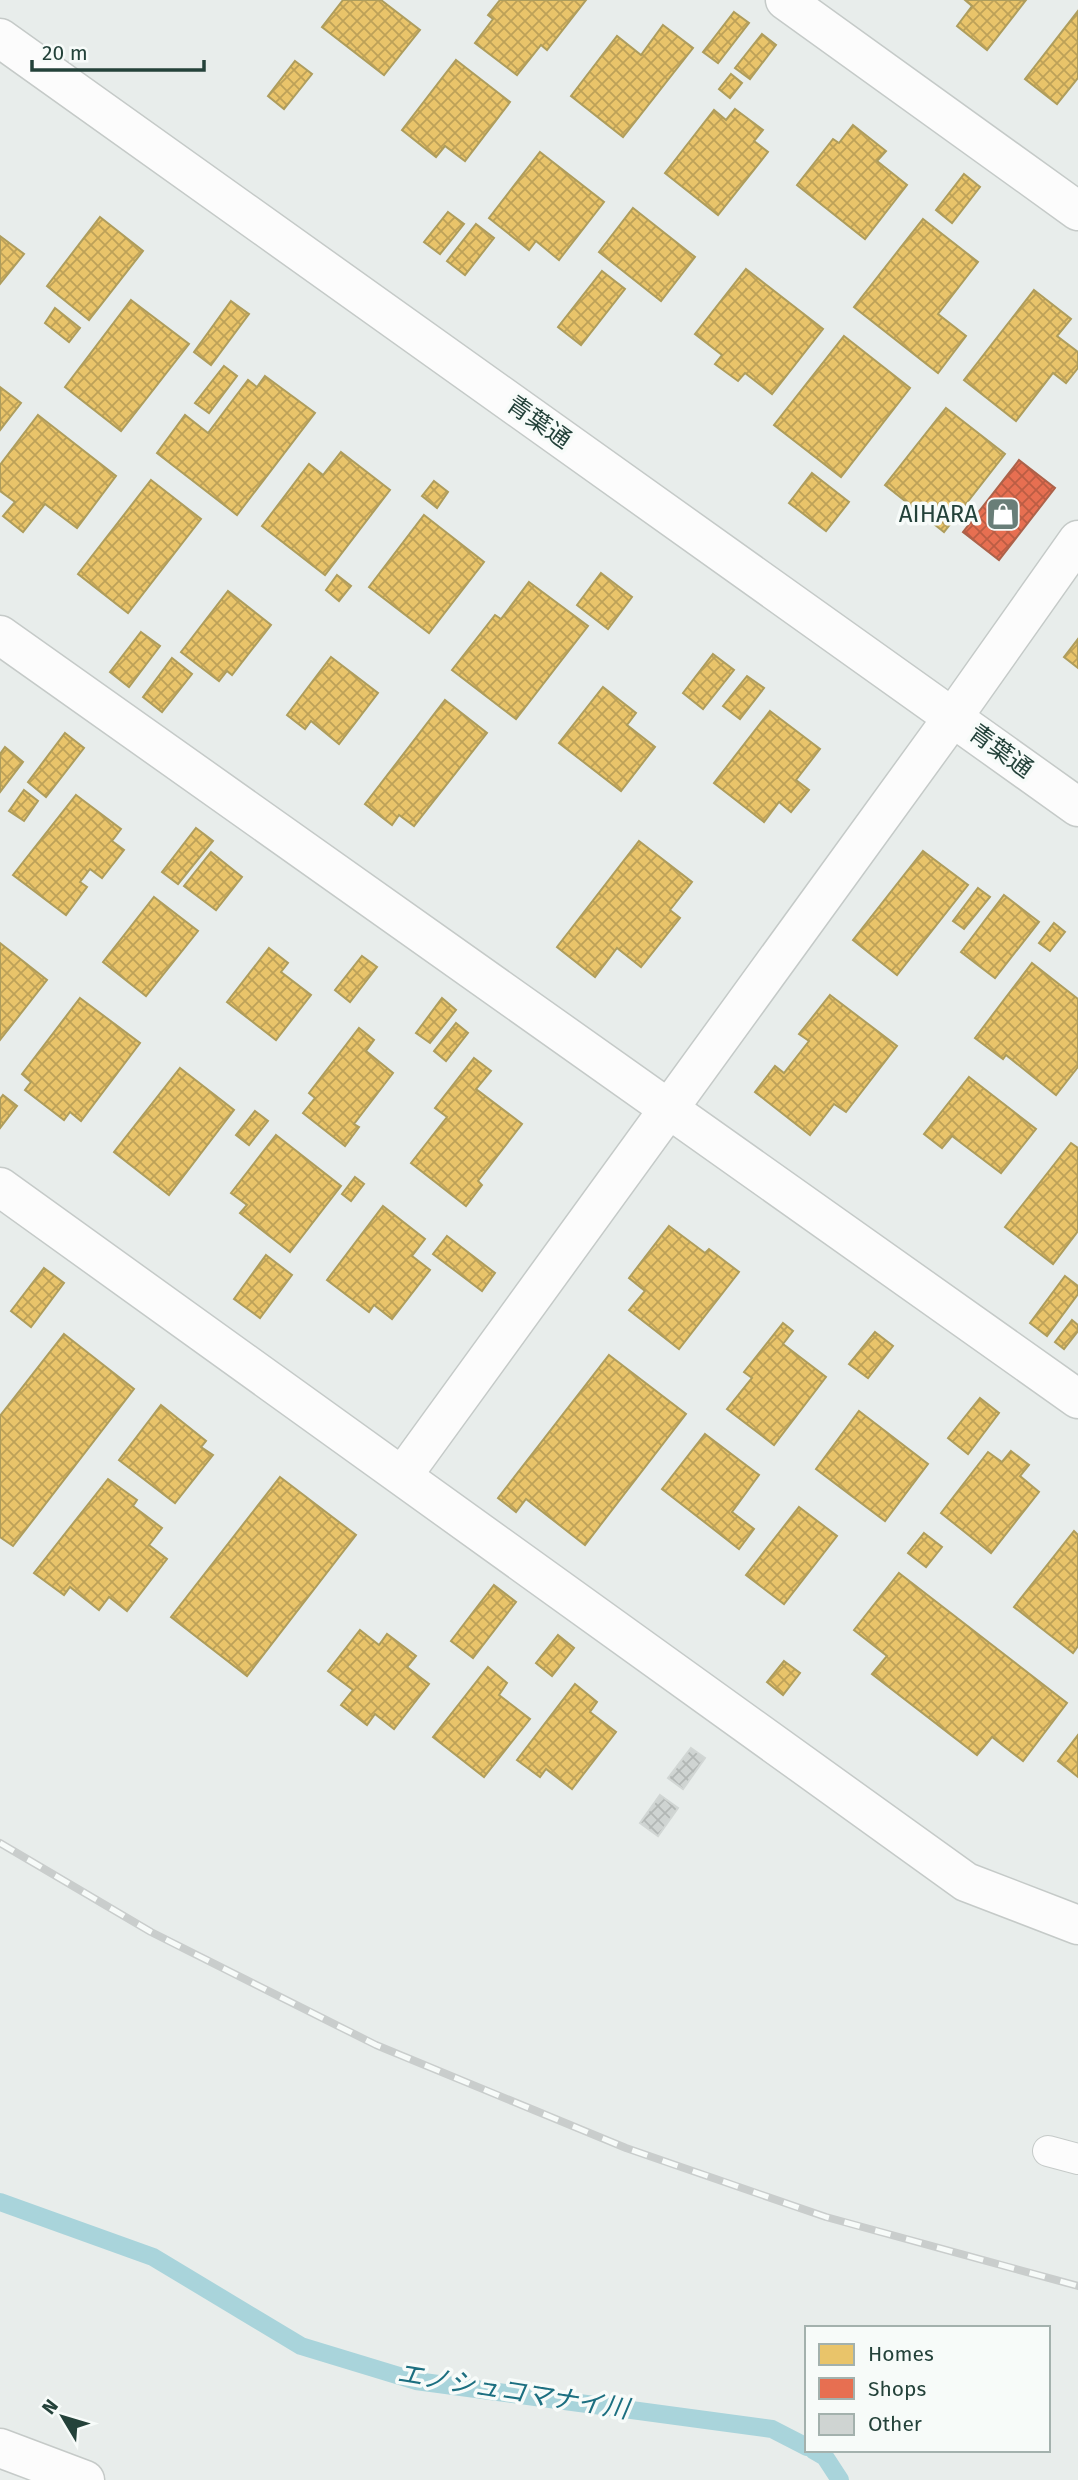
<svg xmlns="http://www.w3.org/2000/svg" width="1078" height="2480" viewBox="0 0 1078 2480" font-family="'Fira Sans','Noto Sans JP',sans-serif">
<defs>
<pattern id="homes-cross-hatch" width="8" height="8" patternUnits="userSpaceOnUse" patternTransform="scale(1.75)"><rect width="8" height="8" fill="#e9c46a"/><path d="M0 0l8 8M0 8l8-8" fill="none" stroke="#bda158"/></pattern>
<pattern id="shops-cross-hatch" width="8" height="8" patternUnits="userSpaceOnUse" patternTransform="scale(1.75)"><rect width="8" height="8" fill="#e76f51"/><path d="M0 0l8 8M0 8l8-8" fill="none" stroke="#bb5d44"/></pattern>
<pattern id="building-cross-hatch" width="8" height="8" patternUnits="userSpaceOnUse" patternTransform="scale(1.75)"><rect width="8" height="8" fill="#cfd4d2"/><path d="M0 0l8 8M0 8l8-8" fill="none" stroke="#b2b7b5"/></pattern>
</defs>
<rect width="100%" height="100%" fill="#e8edeb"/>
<g fill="url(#homes-cross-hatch)" stroke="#ae9d5c" stroke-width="2">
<path d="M343 0H381L420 30 384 75 322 27Z"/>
<path d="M500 0H586L547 50 541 45 517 75 475 43 493 19 488 15Z"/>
<path d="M965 0H1026L987 50 957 26 972 6Z"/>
<path d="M1078 11V78L1057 104 1025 79Z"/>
<path d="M734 12 749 23 718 63 703 52Z"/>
<path d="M663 25 693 48 623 137 571 96 617 36 641 55Z"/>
<path d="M762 34 776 45 750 79 735 68Z"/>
<path d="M456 60 510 102 465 161 445 146 436 157 402 130Z"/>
<path d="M295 61 312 74 284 109 268 96Z"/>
<path d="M731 74 742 83 730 98 719 89Z"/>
<path d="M735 109 763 130 754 141 768 152 718 215 665 173 714 110 726 120Z"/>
<path d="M853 125 886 151 877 161 907 185 865 239 797 185 833 139 839 143Z"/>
<path d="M540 152 604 202 559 260 536 241 529 250 489 218Z"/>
<path d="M964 174 980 187 952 223 936 210Z"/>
<path d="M633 208 695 257 661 301 599 252Z"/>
<path d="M448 212 464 224 440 254 424 242Z"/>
<path d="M100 217 143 251 89 320 47 286Z"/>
<path d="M923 219 978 262 938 314 966 336 938 373 854 307Z"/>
<path d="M476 224 494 238 465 275 447 261Z"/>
<path d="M0 236 24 254 0 284Z"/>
<path d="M746 269 823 329 772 394 745 373 738 381 715 364 722 355 695 334Z"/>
<path d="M602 271 625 289 581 345 558 327Z"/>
<path d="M1034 290 1071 319 1057 336 1078 352V368L1066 383 1053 373 1016 421 964 380Z"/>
<path d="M131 300 189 344 121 431 65 387Z"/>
<path d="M231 301 249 314 211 365 194 352Z"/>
<path d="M55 308 80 328 69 342 45 323Z"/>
<path d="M844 336 910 388 841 477 774 425Z"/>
<path d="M224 366 237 376 209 413 195 403Z"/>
<path d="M265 376 315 413 237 515 157 453 185 415 208 433 248 380 257 387Z"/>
<path d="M0 387 21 403 0 430Z"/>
<path d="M946 408 1005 454 944 532 885 485Z"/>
<path d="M38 415 116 476 77 528 45 504 23 532 3 516 15 502 0 491V465Z"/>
<path d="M341 452 390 490 325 575 262 526 309 464 323 475Z"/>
<path d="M812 473 849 502 826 531 789 503Z"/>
<path d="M151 480 201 519 128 613 78 574Z"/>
<path d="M434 481 448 492 437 508 422 496Z"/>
<path d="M424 515 484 562 429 633 369 587Z"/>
<path d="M601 573 632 597 608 629 577 605Z"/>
<path d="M337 575 351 586 339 601 326 590Z"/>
<path d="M529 582 588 626 516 719 452 670 495 615 501 619Z"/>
<path d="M228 591 271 625 232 675 227 671 219 681 181 652Z"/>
<path d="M141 632 160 646 129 687 110 672Z"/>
<path d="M1078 639V668L1064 657Z"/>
<path d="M713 654 734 670 703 709 683 693Z"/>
<path d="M331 657 378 693 339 744 311 721 305 729 287 715Z"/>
<path d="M172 658 192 674 162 712 143 697Z"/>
<path d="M747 676 764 688 740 719 723 706Z"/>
<path d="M603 687 636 713 627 725 655 747 621 791 559 743Z"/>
<path d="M445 700 487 733 414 826 399 815 392 825 365 804Z"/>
<path d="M770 711 820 749 796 780 809 790 791 812 779 802 764 822 714 783Z"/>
<path d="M65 733 84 748 46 797 28 782Z"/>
<path d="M5 747 23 762 0 792V754Z"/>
<path d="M24 790 38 801 24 821 9 811Z"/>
<path d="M76 795 121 829 112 841 124 850 102 878 90 869 80 882 87 887 66 915 13 875Z"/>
<path d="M196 828 213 841 178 884 162 872Z"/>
<path d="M639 841 692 882 670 910 680 918 641 967 617 948 595 977 557 947Z"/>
<path d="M923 851 968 885 897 975 853 940Z"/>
<path d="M211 852 242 877 216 910 184 886Z"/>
<path d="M978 888 990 897 964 929 953 921Z"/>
<path d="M1004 895 1039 922 995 978 961 952Z"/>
<path d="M154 897 198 931 146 996 103 962Z"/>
<path d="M1054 923 1065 932 1050 951 1039 943Z"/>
<path d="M0 943 47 980 0 1040Z"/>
<path d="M269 948 288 963 281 972 311 995 276 1040 227 1002Z"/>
<path d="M362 956 377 967 350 1002 335 990Z"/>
<path d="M1032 963 1078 999V1067L1056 1095 1006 1055 1003 1059 975 1038Z"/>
<path d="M830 995 897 1046 846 1112 834 1104 810 1135 755 1092 775 1066 784 1073 809 1041 799 1034Z"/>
<path d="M80 998 140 1043 81 1121 70 1112 64 1120 25 1090 31 1082 22 1074Z"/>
<path d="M442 998 456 1010 430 1043 416 1033Z"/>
<path d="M456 1023 468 1033 446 1061 434 1051Z"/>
<path d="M359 1028 374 1040 366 1051 393 1073 354 1124 359 1127 345 1146 303 1113 315 1098 309 1093Z"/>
<path d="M474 1058 491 1071 476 1089 522 1124 478 1181 482 1185 466 1206 411 1163 447 1117 435 1108Z"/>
<path d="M180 1068 234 1110 169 1195 114 1152Z"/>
<path d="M969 1077 1036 1129 1001 1173 952 1136 942 1148 924 1134Z"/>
<path d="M3 1095 17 1106 0 1128V1099Z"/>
<path d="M255 1111 268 1121 249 1145 236 1135Z"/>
<path d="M276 1135 341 1186 290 1252 240 1213 247 1205 231 1193Z"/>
<path d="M1071 1143 1078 1148V1231L1053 1264 1005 1227Z"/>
<path d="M355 1177 364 1184 351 1201 342 1194Z"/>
<path d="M383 1206 425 1239 412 1256 430 1270 392 1319 374 1305 369 1312 327 1280Z"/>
<path d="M669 1226 705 1253 709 1249 739 1272 679 1349 629 1310 645 1291 629 1278Z"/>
<path d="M447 1236 495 1273 482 1291 433 1254Z"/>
<path d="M266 1255 292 1275 260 1318 234 1299Z"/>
<path d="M44 1268 64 1283 31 1327 11 1311Z"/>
<path d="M1065 1276 1078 1286V1294L1047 1336 1030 1323Z"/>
<path d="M1072 1320 1078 1325V1331L1064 1349 1055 1342Z"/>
<path d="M783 1323 793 1331 783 1344 826 1377 774 1445 727 1409 752 1378 744 1372Z"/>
<path d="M875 1332 893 1346 868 1378 849 1364Z"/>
<path d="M64 1334 134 1389 13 1546 0 1537V1416Z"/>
<path d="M609 1355 686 1414 585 1545 526 1499 516 1512 498 1498Z"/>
<path d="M980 1398 999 1413 968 1454 948 1438Z"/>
<path d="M161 1405 206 1441 201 1447 213 1455 175 1503 119 1460Z"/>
<path d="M859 1411 928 1464 885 1521 816 1469Z"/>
<path d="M705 1434 759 1475 732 1512 754 1529 739 1549 662 1489Z"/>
<path d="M1011 1451 1029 1465 1020 1476 1039 1492 991 1553 941 1513 988 1452 1002 1462Z"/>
<path d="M280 1477 356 1535 247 1676 171 1617Z"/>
<path d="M108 1479 137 1500 133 1506 162 1528 149 1545 167 1559 127 1611 109 1597 99 1610 70 1587 64 1595 34 1573Z"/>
<path d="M799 1507 837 1536 784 1604 746 1575Z"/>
<path d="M1074 1531 1078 1535V1646L1073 1653 1014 1607Z"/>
<path d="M924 1533 942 1547 926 1567 908 1553Z"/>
<path d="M899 1573 1067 1703 1023 1761 992 1737 977 1755 872 1674 887 1656 854 1630Z"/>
<path d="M494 1585 516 1602 473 1658 451 1641Z"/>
<path d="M360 1630 379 1645 387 1634 416 1656 407 1667 429 1684 394 1729 375 1714 367 1725 341 1705 353 1690 328 1671Z"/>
<path d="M558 1635 574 1648 552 1676 536 1663Z"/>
<path d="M784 1661 800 1673 783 1695 767 1682Z"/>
<path d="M488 1667 507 1683 499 1695 530 1719 484 1777 433 1737Z"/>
<path d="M575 1684 597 1702 590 1712 616 1732 572 1789 546 1769 540 1777 517 1760Z"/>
<path d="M1078 1735V1777L1058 1761Z"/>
</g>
<path fill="url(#shops-cross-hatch)" stroke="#ac624a" stroke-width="2" d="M1019 460 1055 488 999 560 963 532Z"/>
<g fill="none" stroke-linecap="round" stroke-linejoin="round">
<g stroke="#a9d4db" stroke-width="18">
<path d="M0 2202 153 2257 301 2346 416 2381 772 2429 807 2447"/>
<path d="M813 2450 825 2457 840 2480"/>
</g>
</g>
<g fill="url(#building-cross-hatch)" stroke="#d1d6d4" stroke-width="2">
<path d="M691 1748 705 1758 683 1789 668 1778Z"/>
<path d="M660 1795 678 1808 658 1836 640 1823Z"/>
</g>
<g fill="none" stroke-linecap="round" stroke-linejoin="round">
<g stroke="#c5cac8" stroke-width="32">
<path id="service" d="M1048 2151 1078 2159"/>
</g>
<g stroke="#c5cac8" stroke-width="41">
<g id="minor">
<path d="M785 0 1078 211"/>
<path d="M0 635 1078 1399"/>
<path d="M0 1187 966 1882 1078 1925"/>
<path d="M403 1475 953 717 1078 540"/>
<path d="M0 2448 85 2480"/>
</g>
</g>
<g stroke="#c5cac8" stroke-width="41">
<path id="tertiary" d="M0 38 1078 807"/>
</g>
<use href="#service" stroke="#fcfcfc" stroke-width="30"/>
<use href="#minor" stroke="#fcfcfc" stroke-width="38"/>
<use href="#tertiary" stroke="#fcfcfc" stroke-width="38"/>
<g stroke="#c9cdcc" stroke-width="8">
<path id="rail" d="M0 1843 151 1932 376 2045 626 2148 826 2217 1078 2286"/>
</g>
<use href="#rail" stroke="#f7fbf9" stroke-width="5" stroke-dasharray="16" stroke-linecap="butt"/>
</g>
<defs>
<g id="shop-square" transform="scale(1.75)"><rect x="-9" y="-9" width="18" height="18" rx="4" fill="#697e78" stroke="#f7fbf9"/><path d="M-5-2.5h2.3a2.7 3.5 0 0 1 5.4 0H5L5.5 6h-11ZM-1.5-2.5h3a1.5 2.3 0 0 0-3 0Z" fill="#fff"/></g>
</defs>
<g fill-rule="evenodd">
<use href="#shop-square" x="1003" y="514"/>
</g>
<g text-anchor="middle" stroke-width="7" stroke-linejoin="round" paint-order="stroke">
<g font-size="24" fill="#24423a" stroke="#f7fbf9">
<text transform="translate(539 422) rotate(35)" y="8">青葉通</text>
<text transform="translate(1001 751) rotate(36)" y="8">青葉通</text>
</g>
<g font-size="24" fill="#24423a" stroke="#f7fbf9" text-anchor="end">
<text x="978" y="522">AIHARA</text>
</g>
<g font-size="26" font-style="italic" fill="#1c6f80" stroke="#f7fbf9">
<text transform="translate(513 2391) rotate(9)" y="9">エノシュコマナイ川</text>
</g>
</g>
<rect x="805" y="2326" width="245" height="126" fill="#f7fbf9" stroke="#a3b1ad" stroke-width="2"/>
<rect x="819" y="2344" width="35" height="21" fill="#e9c46a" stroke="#a3b1ad" stroke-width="2"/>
<text x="868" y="2361" font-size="21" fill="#24423a">Homes</text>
<rect x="819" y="2378" width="35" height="21" fill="#e76f51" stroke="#a3b1ad" stroke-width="2"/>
<text x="868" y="2396" font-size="21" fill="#24423a">Shops</text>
<rect x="819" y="2414" width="35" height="21" fill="#cfd4d2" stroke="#a3b1ad" stroke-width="2"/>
<text x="868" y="2431" font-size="21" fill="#24423a">Other</text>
<g transform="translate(63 2417) rotate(308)" stroke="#f7fbf9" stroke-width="5" paint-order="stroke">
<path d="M0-5L12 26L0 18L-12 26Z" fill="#24423a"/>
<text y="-10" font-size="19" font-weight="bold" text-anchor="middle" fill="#24423a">N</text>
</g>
<path d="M32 60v10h172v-10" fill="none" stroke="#24423a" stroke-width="3.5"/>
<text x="42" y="60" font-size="21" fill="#24423a" stroke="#f7fbf9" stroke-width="5" paint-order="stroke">20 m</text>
</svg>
